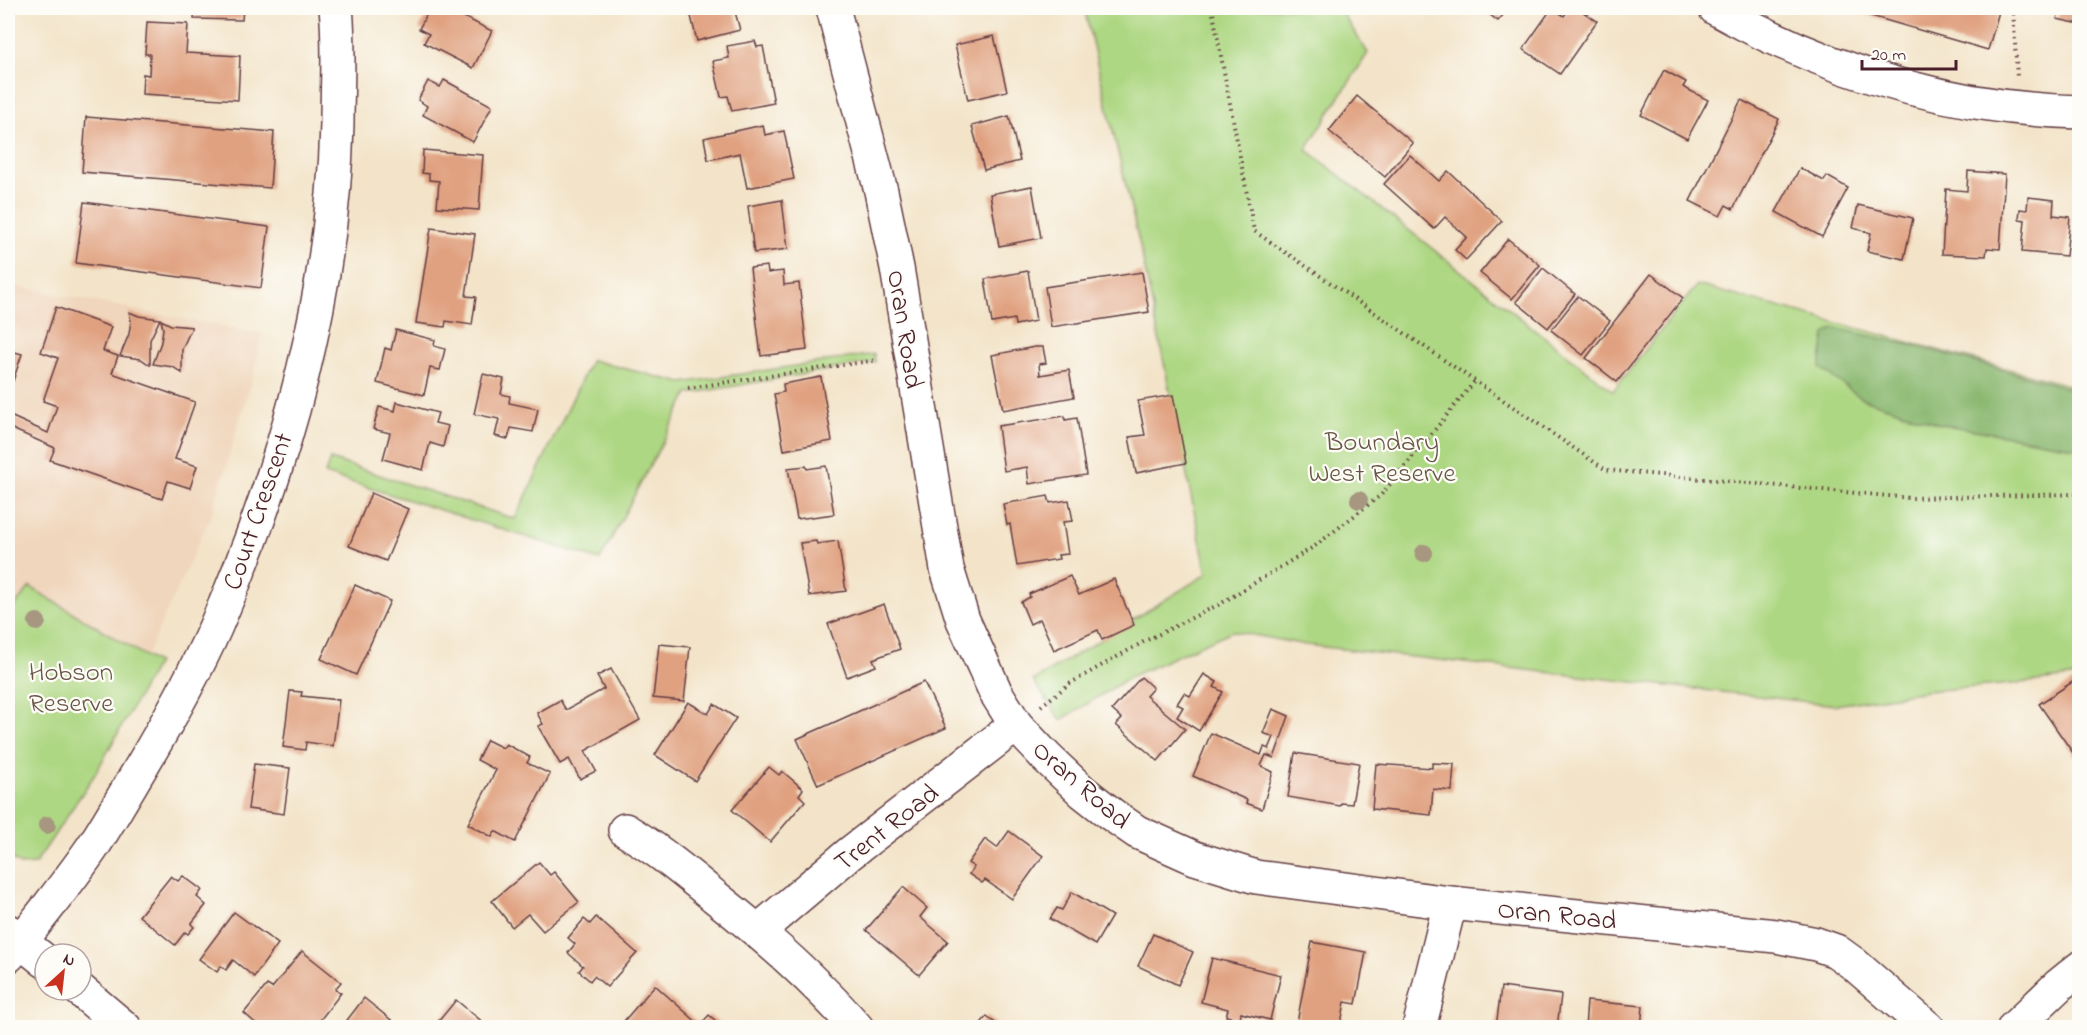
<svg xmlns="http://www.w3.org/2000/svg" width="2087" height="1035" viewBox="0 0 2087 1035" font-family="'Indie Flower',sans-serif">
<rect width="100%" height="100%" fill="#fdfcf7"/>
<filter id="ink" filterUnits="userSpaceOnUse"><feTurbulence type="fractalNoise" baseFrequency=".0167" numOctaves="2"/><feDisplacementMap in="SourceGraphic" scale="12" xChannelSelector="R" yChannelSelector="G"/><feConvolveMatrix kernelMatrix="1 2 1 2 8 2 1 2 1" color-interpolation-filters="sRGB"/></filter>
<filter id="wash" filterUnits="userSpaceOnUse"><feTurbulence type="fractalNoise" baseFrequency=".008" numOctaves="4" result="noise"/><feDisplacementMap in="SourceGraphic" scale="24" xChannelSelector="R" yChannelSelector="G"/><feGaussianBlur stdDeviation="1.35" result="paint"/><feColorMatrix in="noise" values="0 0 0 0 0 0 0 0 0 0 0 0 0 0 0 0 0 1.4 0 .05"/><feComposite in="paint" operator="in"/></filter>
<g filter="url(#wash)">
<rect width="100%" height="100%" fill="#f3e4c9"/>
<path fill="#f0d6bc" d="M8 285 262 334 255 369 212 513 146 657 30 587 8 614Z"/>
<g fill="#add782" stroke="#7c7b56" stroke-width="1.5">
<path d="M1084 8H1339L1368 53 1306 149 1613 391 1697 285 2079 388V676L2012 684 1926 691 1836 705 1306 645 1232 631 1132 676 1061 720 1033 681 1207 574 1141 250Z"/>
<path d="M874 354 875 362 688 394 600 560 325 474 330 459 515 519 591 360 682 383Z"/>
<path d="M30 587 157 663 95 774 35 864 20 865 8 855V614Z"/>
</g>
<path fill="#8ab870" stroke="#6a6c4e" stroke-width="1.5" d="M1834 328 1920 347 2079 391V448L1940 424 1863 399 1820 368 1825 334Z"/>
<g id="blocks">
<g fill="#e0a180">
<path d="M195 8H243L242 20 194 19Z"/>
<path d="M430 8 439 11 441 8H446L492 31 473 68 424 43 429 34 419 29Z"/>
<path d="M689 8H734L740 30 697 41Z"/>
<path d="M942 8H976V9L944 15Z"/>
<path d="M1481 8H1509L1498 21Z"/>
<path d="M1552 8 1564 16 1570 8H1577L1597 21 1560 74 1523 49Z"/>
<path d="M1855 8H2000L1988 50 1854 11Z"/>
<path d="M2060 8H2080V24L2057 19Z"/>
<path d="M147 22 188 24 186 53 240 56 238 100 142 94 143 74 149 75 150 54H145Z"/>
<path d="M994 36 1007 91 968 100 955 45Z"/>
<path d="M755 41 757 47 763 46 774 103 732 111 728 96 721 97 713 61 729 58 727 46Z"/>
<path d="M1664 70 1686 82 1683 87 1708 100 1687 139 1641 115Z"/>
<path d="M444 80 492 106 473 142 423 115 427 106 418 100 428 81 440 87Z"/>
<path d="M1357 96 1413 143 1385 177 1329 131Z"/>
<path d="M1741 100 1779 119 1733 209 1726 205 1720 216 1690 201Z"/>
<path d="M1009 116 1020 161 984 170 972 126Z"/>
<path d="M86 117 274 132 270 188 82 172Z"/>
<path d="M763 125 765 135 784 131 794 179 747 188 740 153 708 160 704 138Z"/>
<path d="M423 150 483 155 479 210 437 207 439 181 429 180V174L422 173Z"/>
<path d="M1410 155 1439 181 1448 171 1502 221 1466 260 1455 250 1467 237 1445 217 1434 229 1384 184Z"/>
<path d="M1800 168 1824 181 1827 176 1848 188 1822 237 1776 212Z"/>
<path d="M1968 171 2005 174 2000 249 1987 248 1986 256 1942 254 1946 189 1967 191Z"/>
<path d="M1032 186 1041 238 999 246 990 194Z"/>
<path d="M2028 197 2054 200 2053 215 2070 217 2066 256 2022 252 2025 220 2019 219 2020 209 2027 210Z"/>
<path d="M782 200 788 249 754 253 748 206Z"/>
<path d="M84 202 269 227 261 288 76 263Z"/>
<path d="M1858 205 1913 218 1904 259 1867 251 1871 233 1853 228Z"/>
<path d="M431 228 475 234 466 296 476 297 472 325 446 321 445 327 416 323Z"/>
<path d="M1508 239 1540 265 1512 299 1480 273Z"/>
<path d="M767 266 768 273 783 271 784 285 799 283 807 350 761 356 750 268Z"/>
<path d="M1543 268 1575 294 1548 328 1516 302Z"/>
<path d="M1028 271 1036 321 1015 325 1014 319 992 323 985 279Z"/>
<path d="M1142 272 1149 312 1051 327 1045 287Z"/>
<path d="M1651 274 1683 298 1617 382 1586 358Z"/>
<path d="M1578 296 1610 321 1583 355 1551 330Z"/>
<path d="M56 307 111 327 103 351 118 356 112 373 195 402 175 459 197 466 190 488 168 481 162 499 50 460 55 448 10 428 8 435V415L48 433 57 406 43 401 58 358 41 352Z"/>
<path d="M129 312 139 316 160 319 150 340V365L141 359 120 356 129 334 131 320Z"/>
<path d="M161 320 171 325 192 327 182 349V373L173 367 153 364 161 342 163 329Z"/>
<path d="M396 330 435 340 434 346 445 349 440 370 430 368 424 395 377 383 385 348 391 350Z"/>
<path d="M1035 347H1043L1046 363 1039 364 1040 375 1069 370 1074 397 1003 410 992 355Z"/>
<path d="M8 350 22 354 13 381 8 379Z"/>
<path d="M483 374 504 379 501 394 510 396 509 403 538 409 533 432 511 428 508 439 495 436 499 419 474 414Z"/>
<path d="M821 377 832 441 784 450 774 394 784 392 783 384Z"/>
<path d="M1173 395 1186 463 1136 473 1129 437 1145 435 1138 401Z"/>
<path d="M397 402 438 413 435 423 448 426 443 447 430 443 423 470 383 459 390 433 373 429 379 407 395 411Z"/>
<path d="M1065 416V420L1077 418 1086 475 1029 484 1027 467 1004 471 998 426Z"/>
<path d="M806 466 807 469 826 466 834 514 797 519 788 468Z"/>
<path d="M371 493 408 509 386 561 349 546Z"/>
<path d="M1048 496 1050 503 1069 500 1073 521 1063 522 1068 554 1058 555 1059 559 1017 566 1010 524 1007 525 1003 504Z"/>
<path d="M816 541 817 544 838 541 846 591 809 596 800 543Z"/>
<path d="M1070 576 1079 595 1114 579 1134 625 1102 640 1098 630 1054 650 1040 619 1030 624 1021 602 1030 597 1029 594Z"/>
<path d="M355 585 390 601 356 675 321 659Z"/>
<path d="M884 604 900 649 873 659 876 666 847 677 828 624Z"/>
<path d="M659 644 690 647 684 701 653 698Z"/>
<path d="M611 669 640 720 585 751 596 771 580 779 569 759 560 764 538 726 543 724 537 713 560 700 566 710 604 689 597 676Z"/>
<path d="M1204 674 1217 682 1214 687 1223 692 1199 731 1177 717 1183 707 1177 704 1184 693 1190 696Z"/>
<path d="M1141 677 1153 688 1146 696 1185 729 1158 761 1116 725 1122 719 1112 710Z"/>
<path d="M2080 677V763L2039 704Z"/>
<path d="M924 682 946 728 818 785 797 739Z"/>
<path d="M290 691 302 692 301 696 339 700 333 746 306 742 305 750 283 747Z"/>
<path d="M688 702 708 714 714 704 736 718 695 781 655 755Z"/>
<path d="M1273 709 1289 716 1274 758 1266 755 1261 766 1273 772 1262 809 1246 803 1247 800 1193 776 1211 733 1261 755 1264 747 1269 749 1274 737 1263 733Z"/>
<path d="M487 740 503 748 506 744 530 757 527 763 550 774 515 842 495 831 492 837 468 824 496 770 477 760Z"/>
<path d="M1295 753 1359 763 1352 804 1341 803 1340 806 1288 797Z"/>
<path d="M1432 763 1454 764 1452 791 1433 789 1431 815 1372 809 1376 764 1432 768Z"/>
<path d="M254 764 290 768 284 814 248 809Z"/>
<path d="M769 767 779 775 782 771 803 789 799 795 805 801 770 842 732 810Z"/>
<path d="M1009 831 1043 856 1012 899 985 880 982 883 969 874 974 867 968 863 985 839 997 848Z"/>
<path d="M539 862 550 875 554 872 579 902 543 931 528 914 512 927 492 901Z"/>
<path d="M171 876 178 881 183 876 202 890 197 897 206 905 191 924 194 927 188 934 185 932 175 945 139 916Z"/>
<path d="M903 887 927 908 920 917 948 941 919 975 866 930Z"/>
<path d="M1072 892 1112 916 1095 945 1050 919 1057 908 1062 910Z"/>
<path d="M234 912 278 944 254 977 233 960 226 970 221 966 217 972 199 959Z"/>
<path d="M596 917 637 953 607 987 594 976 590 981 579 971 583 966 568 953 575 944 568 938 584 919 590 924Z"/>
<path d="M1153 934 1193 952 1178 985 1138 966Z"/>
<path d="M1312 942 1366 952 1356 1004 1345 1002 1340 1028H1296Z"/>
<path d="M302 951 341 982 335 989 341 993 314 1028H261L244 1013 267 985 272 988Z"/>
<path d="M1212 958 1281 975 1270 1020 1241 1013 1240 1019 1226 1016 1228 1009 1201 1002Z"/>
<path d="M655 985 700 1025 709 1015 724 1028H632L624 1021Z"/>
<path d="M1501 987 1561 995 1557 1028H1496Z"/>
<path d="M364 998 401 1028H341Z"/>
<path d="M456 1000 490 1028H433Z"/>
<path d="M1587 1001 1643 1006 1641 1028H1585Z"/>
<path d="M987 1016 1001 1028H977Z"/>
</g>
</g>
</g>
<g filter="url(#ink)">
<use href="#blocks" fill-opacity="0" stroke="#633d43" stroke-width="1.5"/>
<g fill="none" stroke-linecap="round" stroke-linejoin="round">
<g stroke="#633d43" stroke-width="36">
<g id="street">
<path d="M833 8 881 191 897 268 947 569 963 620 996 693 1016 725 1047 758 1083 792 1111 814 1137 832 1195 858 1256 877 1450 903 1776 936 1816 944 1836 951 1854 964 1928 1028"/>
<path d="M1715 8C1827 71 1950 109 2080 112"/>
<path d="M625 830C657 849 685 872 714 896 765 936 814 979 857 1028"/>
<path d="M8 931 45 961"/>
<path d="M758 931 849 854 1016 725"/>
<path d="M8 956 21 942C45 910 72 878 94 845 107 825 119 804 131 784 161 734 191 682 215 628 284 470 333 297 337 124 337 86 340 45 336 8"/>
<path d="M80 990 125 1028"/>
<path d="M1419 1028 1450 903"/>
</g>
</g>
<g stroke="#633d43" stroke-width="36">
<path id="secondary" d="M2014 1028 2059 985 2080 968"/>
</g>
<g stroke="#633d43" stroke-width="4" stroke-dasharray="1.5 4.5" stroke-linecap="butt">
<path d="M1212 8 1254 231 1606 470 1910 498 2080 494"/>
<path d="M2013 8 2017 77"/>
<path d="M688 388 877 360"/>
<path d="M1041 706 1069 684 1145 641 1220 604 1315 546 1381 495 1475 381"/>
</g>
<use href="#street" stroke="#fff" stroke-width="33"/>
<use href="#secondary" stroke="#fff" stroke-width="33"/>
</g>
<g fill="#a79680">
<circle cx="1359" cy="500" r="9"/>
<circle cx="1424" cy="553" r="9"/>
<circle cx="37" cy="622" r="9"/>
<circle cx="47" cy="825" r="9"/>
</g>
</g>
<g text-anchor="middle" stroke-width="4.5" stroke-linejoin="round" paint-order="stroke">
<g font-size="27" fill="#4a1f2b" stroke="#fdfcf7">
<text transform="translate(906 329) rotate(81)" y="9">Oran Road</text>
<text transform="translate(257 511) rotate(-71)" y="9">Court Crescent</text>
<text transform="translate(1082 784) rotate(41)" y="9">Oran Road</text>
<text transform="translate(886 827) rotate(-38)" y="9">Trent Road</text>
<text transform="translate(1557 914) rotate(6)" y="9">Oran Road</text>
</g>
<g font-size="27" fill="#685645" stroke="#fdfcf7">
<text x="1382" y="450">Boundary<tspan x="1382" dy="31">West Reserve</tspan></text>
<text x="71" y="680">Hobson<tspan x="71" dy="31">Reserve</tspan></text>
</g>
</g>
<rect width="2087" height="1035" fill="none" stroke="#fdfcf7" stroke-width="30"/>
<g transform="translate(63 972) rotate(27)"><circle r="28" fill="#fdfcf7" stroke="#b5a4a5" stroke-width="1.5"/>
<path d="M0-4.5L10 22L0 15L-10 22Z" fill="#c8321e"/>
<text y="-9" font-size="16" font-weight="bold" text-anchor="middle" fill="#4a1f2b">N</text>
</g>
<path d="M1862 60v9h94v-9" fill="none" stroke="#4a1f2b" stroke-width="3"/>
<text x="1871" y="60" font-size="18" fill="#4a1f2b" stroke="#fdfcf7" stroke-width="4.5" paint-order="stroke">20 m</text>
</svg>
